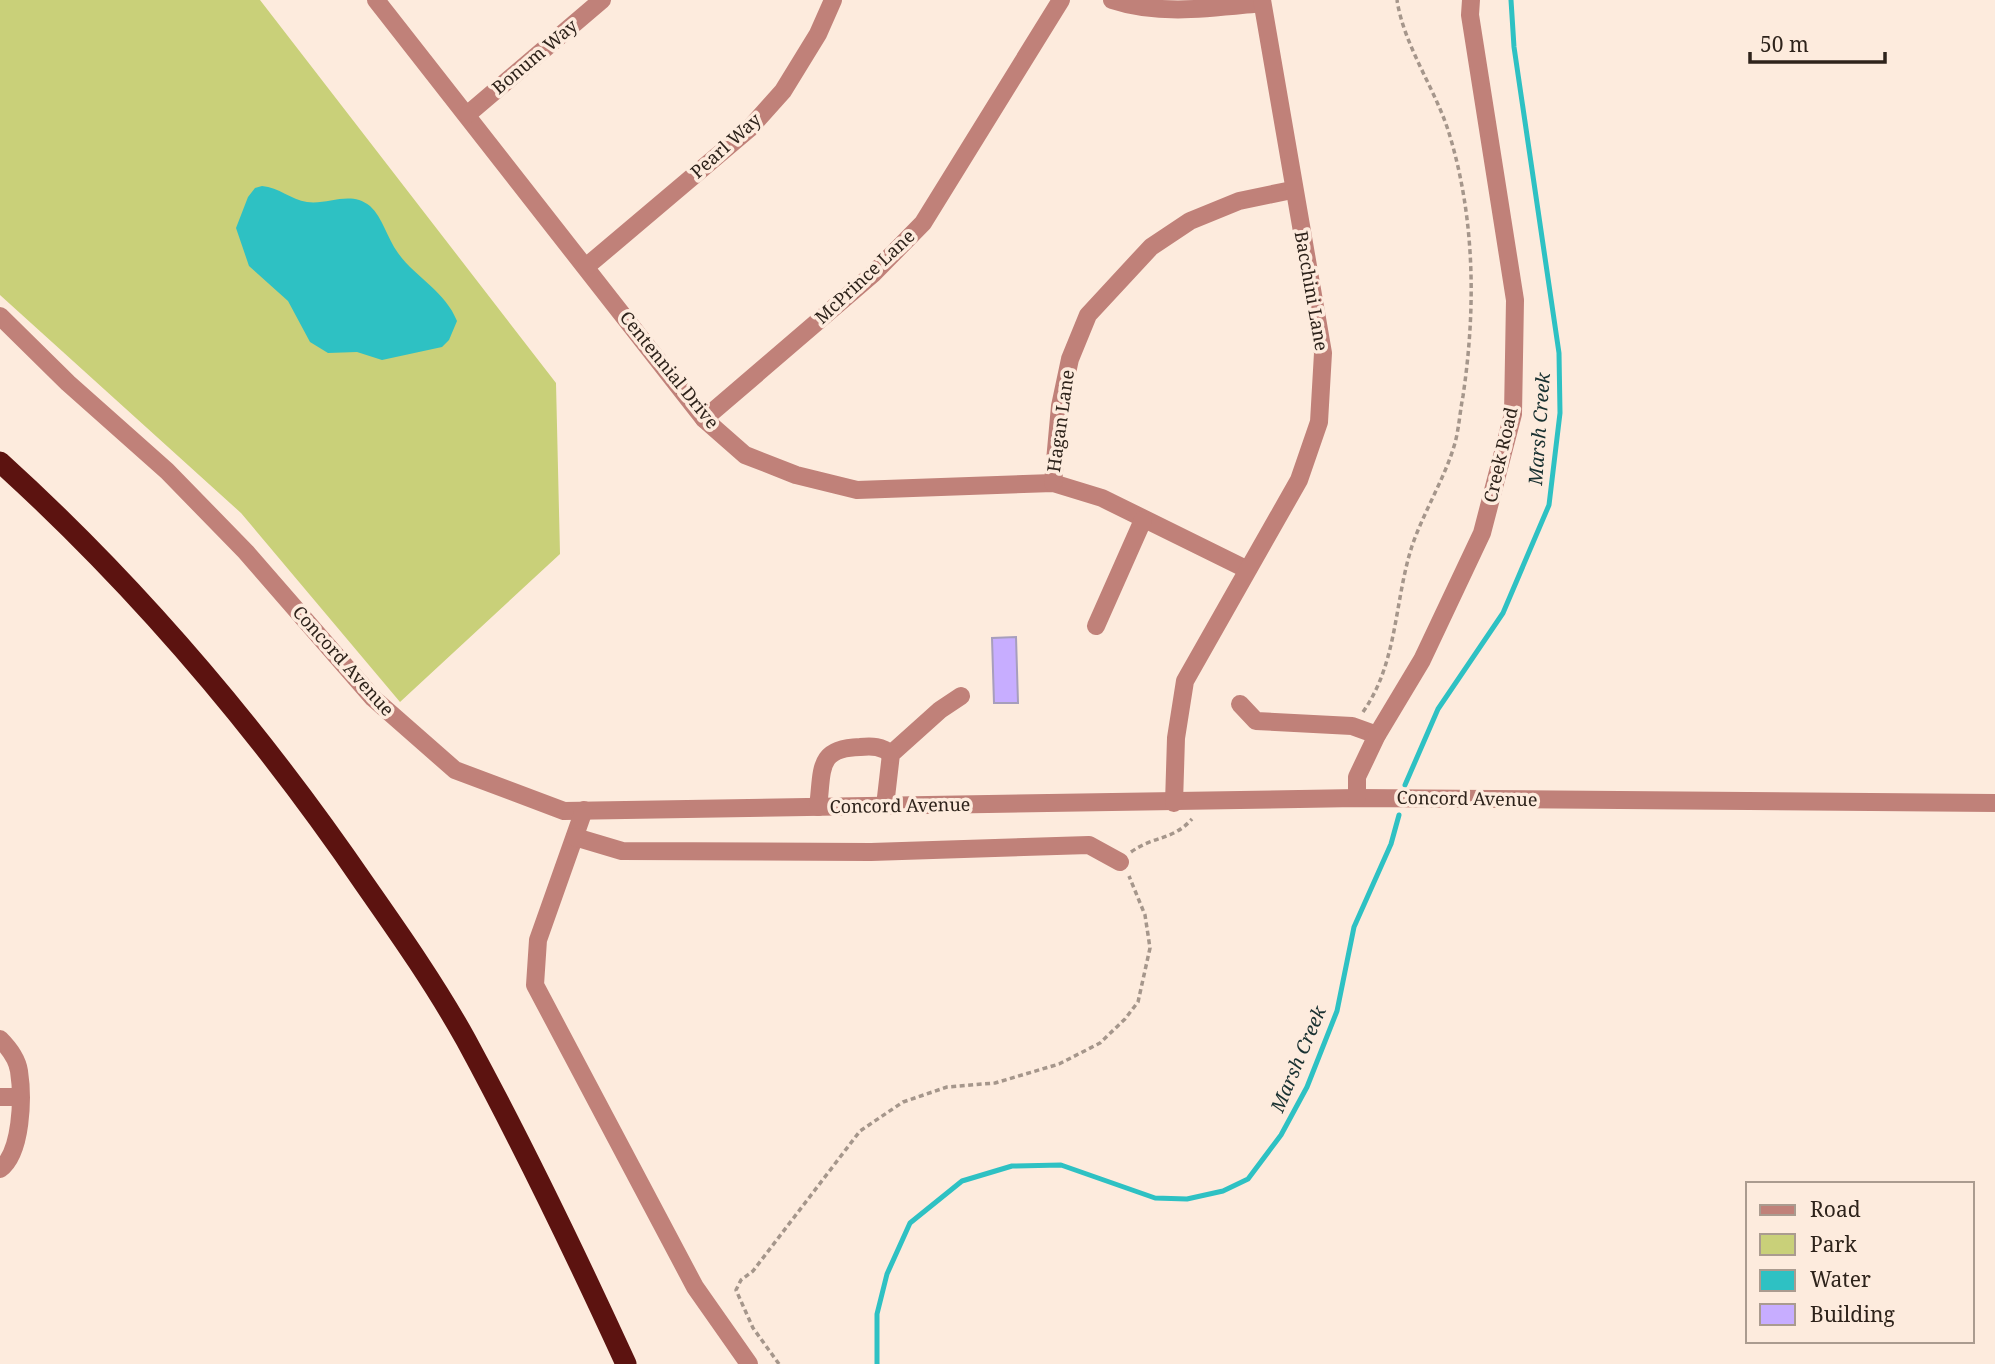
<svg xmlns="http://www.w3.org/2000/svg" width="1995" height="1364" viewBox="0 0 1995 1364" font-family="'Noto Serif',serif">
<rect width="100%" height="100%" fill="#fdebdd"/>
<path fill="#c9d079" d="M0 0H260L556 383 560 554 400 702 241 513 0 295Z"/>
<path fill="#2ec1c3" d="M262 186C279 187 291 200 307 202 329 205 350 190 370 206 383 218 387 238 398 253 416 278 445 291 457 321L449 340 442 347 382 360 357 352 328 353 310 342 288 301 249 266 236 228 248 197 255 188Z"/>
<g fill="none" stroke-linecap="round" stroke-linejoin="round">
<g stroke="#2ec1c3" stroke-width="5">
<path d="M1405 785 1438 709 1503 613 1549 505 1560 413 1559 353 1514 47 1511 0"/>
<path d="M877 1364V1314L887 1274 910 1223 962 1181 1012 1166 1061 1165 1155 1198 1187 1199 1223 1191 1248 1179 1281 1135 1307 1087 1337 1011 1354 927 1391 844 1399 815"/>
</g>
</g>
<path fill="#c7adff" stroke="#a79ebc" stroke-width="2" d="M1016 637 1018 703H994L992 638Z"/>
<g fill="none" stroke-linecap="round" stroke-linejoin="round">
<g stroke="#a5968b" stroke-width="3.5" stroke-dasharray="5 3.5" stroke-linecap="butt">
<path d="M1363 712C1398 662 1394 602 1412 546 1424 511 1445 478 1455 443 1459 428 1460 411 1463 396 1476 308 1475 218 1449 133 1435 88 1404 46 1397 0"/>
<path d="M1131 852C1155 835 1172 841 1192 819"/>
<path d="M779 1364 753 1328 736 1290 741 1280 753 1271 860 1131 903 1102 947 1087 995 1083 1059 1064 1100 1043 1125 1019 1138 1002 1150 948 1145 915 1129 876"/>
</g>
<g stroke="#c08179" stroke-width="18">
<path d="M376 0 704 419 745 455 796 475 857 490 1053 483 1102 498 1246 569"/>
<path d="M1112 0C1160 16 1212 8 1262 3"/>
<path d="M468 114 602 0"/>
<path d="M587 266 749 129 783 91 818 34 833 0"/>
<path d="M0 316 68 383 167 471 246 552 373 698 455 770 564 811 1357 798 1995 803"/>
<path d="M704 419 873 274 923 223 1061 0"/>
<path d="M1053 483 1060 406 1070 359 1088 315 1151 247 1190 221 1239 201 1292 190"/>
<path d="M1096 626 1143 520"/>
<path d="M1240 704 1256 721 1352 726 1377 735"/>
<path d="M1357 798V777L1377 735 1422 660 1482 533 1513 414 1515 300 1470 15 1471 0"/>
<path d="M1174 803 1176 738 1185 681 1299 480 1319 422 1323 353 1262 0"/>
<path d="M885 806 891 754 940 710 961 696"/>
<path d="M818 807C823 770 816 748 860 747 872 746 882 746 891 754"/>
<path d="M584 810 538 940 535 985 695 1287 749 1364"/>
<path d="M575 837 622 851 871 852 1089 845 1120 862"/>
<path d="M0 1039C9 1048 17 1058 19 1071 23 1097 22 1153 0 1169"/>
<path d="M0 1097H19"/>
</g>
<path stroke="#5c1310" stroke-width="21" d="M0 462C139 588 260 731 366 886 401 936 436 986 466 1040 523 1145 576 1255 626 1364"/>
</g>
<g text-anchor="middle" stroke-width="7" stroke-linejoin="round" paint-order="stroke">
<g font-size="18" fill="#2e231b" stroke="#fdebdd">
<text transform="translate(535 57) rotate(-40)" y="6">Bonum Way</text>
<text transform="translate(726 146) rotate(-42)" y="6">Pearl Way</text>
<text transform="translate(865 277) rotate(-43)" y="6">McPrince Lane</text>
<text transform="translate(1311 291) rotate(80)" y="6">Bacchini Lane</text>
<text transform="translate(669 370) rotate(51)" y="6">Centennial Drive</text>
<text transform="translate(1061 421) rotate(-82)" y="6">Hagan Lane</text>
<text transform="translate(1501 455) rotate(-77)" y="6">Creek Road</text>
<text transform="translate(343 661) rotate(48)" y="6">Concord Avenue</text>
<text transform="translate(1467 799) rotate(1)" y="6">Concord Avenue</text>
<text transform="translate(900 806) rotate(-1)" y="6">Concord Avenue</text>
</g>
<g font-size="19" font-style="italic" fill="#183030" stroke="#fdebdd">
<text transform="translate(1539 429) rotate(-86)" y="7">Marsh Creek</text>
<text transform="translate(1298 1059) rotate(-67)" y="7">Marsh Creek</text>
</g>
</g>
<rect x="1746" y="1182" width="228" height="161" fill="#fdebdd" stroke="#aa9b8f" stroke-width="2"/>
<rect x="1760" y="1205" width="35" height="10" fill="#c08179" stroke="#aa9b8f" stroke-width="2"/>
<text x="1810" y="1217" font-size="21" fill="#2e231b">Road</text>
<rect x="1760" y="1234" width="35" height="21" fill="#c9d079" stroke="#aa9b8f" stroke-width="2"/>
<text x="1810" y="1252" font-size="21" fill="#2e231b">Park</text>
<rect x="1760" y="1270" width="35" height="21" fill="#2ec1c3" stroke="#aa9b8f" stroke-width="2"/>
<text x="1810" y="1287" font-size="21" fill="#2e231b">Water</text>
<rect x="1760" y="1304" width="35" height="21" fill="#c7adff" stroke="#aa9b8f" stroke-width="2"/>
<text x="1810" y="1322" font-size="21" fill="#2e231b">Building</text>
<path d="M1750 52v10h135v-10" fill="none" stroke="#2e231b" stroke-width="3.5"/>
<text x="1760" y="52" font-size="21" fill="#2e231b" stroke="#fdebdd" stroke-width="5" paint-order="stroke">50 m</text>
</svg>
